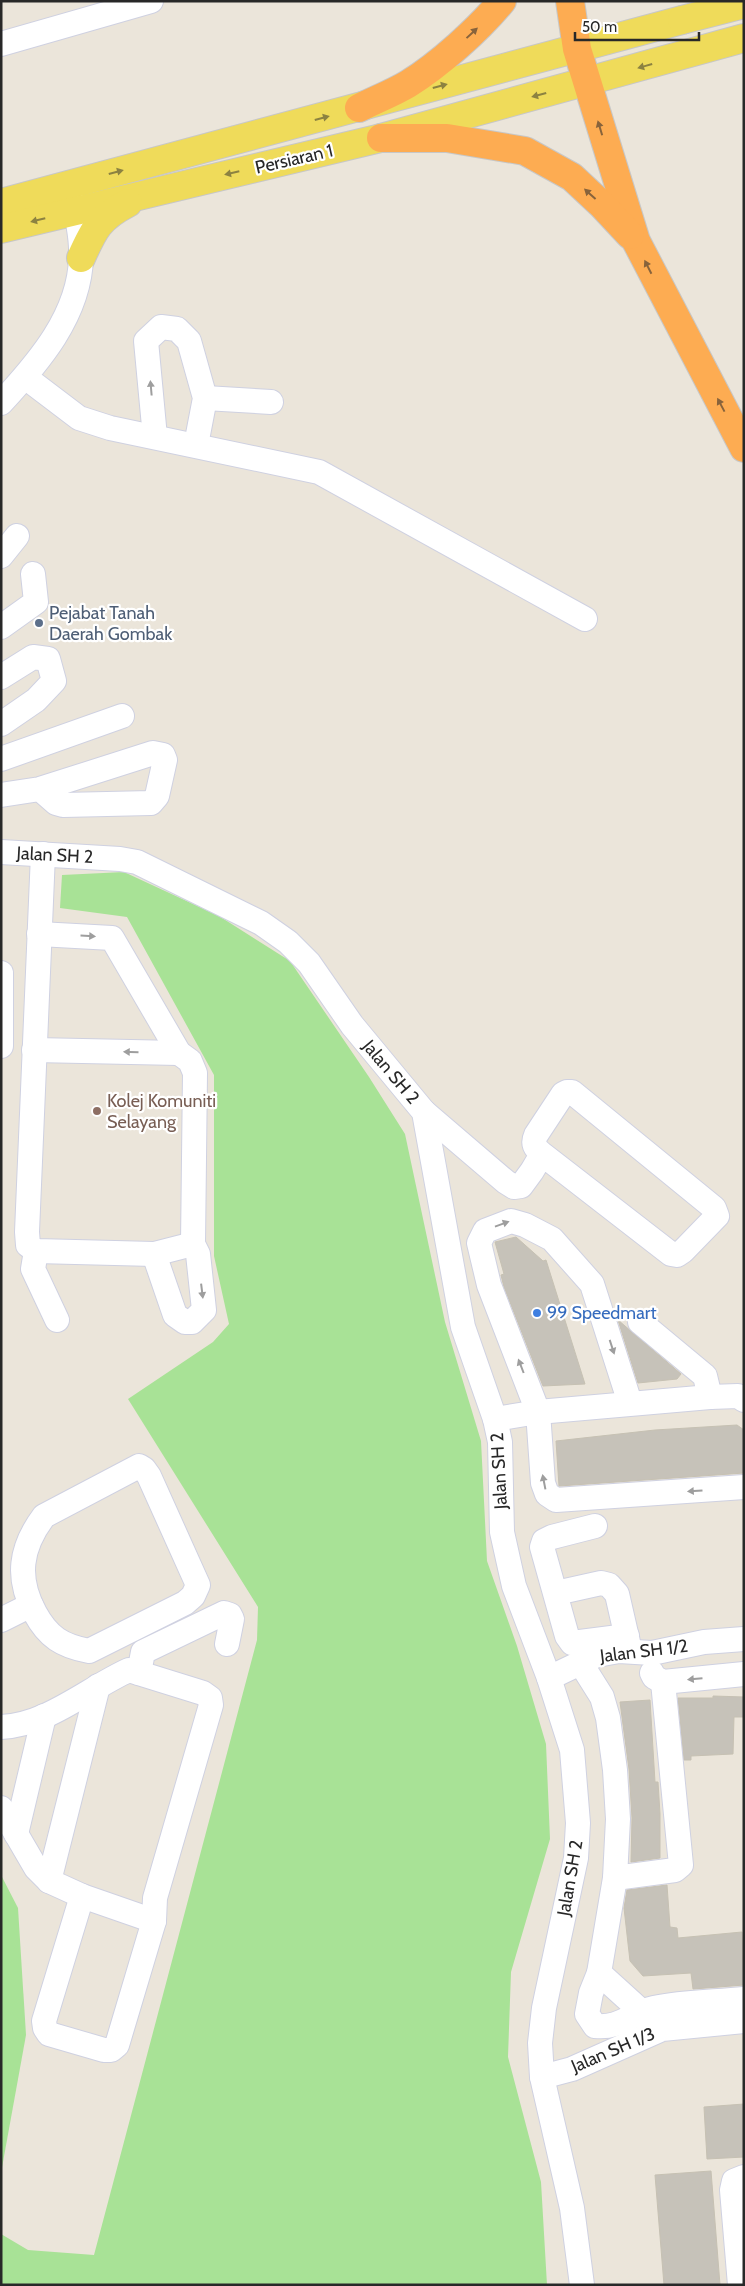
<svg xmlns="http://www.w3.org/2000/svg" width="745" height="2286" viewBox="0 0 745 2286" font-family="Cabin,sans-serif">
<rect width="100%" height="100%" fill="#ebe5da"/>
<g fill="#a8e296">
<path d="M124 872 219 916 290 961 369 1077 405 1134 445 1322 481 1441 487 1561 517 1646 546 1744 550 1839 511 1972 508 2057 541 2182 547 2285H1V2234L28 2250 94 2255 257 1640 258 1607 128 1399 213 1342 229 1324 214 1256V1075L127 917 60 908 62 875Z"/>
<path d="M1 1875 18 1908 26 2035 1 2173Z"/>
</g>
<g fill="#c6c2b9" stroke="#c6c1b3">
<path d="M516 1237 543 1261 546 1260 585 1384 543 1386 504 1287 501 1275 504 1274 495 1242Z"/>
<path d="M618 1320 681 1374 677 1379 638 1383Z"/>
<path d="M737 1425 744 1430V1473L559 1486 556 1441 655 1430Z"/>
<path d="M713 1696 744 1697V1717H734L733 1754 691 1756V1760H684L678 1698H713Z"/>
<path d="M650 1700 655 1782H658L660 1814V1858L631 1862 632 1818 629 1769 620 1702Z"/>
<path d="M667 1885 670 1927 677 1928 678 1938 742 1932 744 1985 693 1989 691 1973 643 1976 630 1961 624 1908 627 1890Z"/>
<path d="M744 2104V2157L707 2159 704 2107Z"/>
<path d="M711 2171 720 2285H664L655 2175Z"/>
</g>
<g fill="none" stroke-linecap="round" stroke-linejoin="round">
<g stroke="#cfd1e1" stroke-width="26">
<g id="minor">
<path d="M1 44 151 1"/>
<path d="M25 377 79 418 110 428 319 472 585 619"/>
<path d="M205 398 271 402"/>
<path d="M1 403C38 363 80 315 81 257 82 236 76 213 71 192"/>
<path d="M155 437 146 341 161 327 177 329 189 341 205 398 196 445"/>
<path d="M1 556 17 536"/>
<path d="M1 627 36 602 33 574"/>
<path d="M1 677 33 657 48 659 54 681 36 700 1 724"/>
<path d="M1 759 122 716"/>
<path d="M1 795 40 789 153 753 163 755 165 760 157 796 151 803 63 805 56 803 40 789"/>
<path d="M1 852 120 859 137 862 261 923 288 942 309 963 352 1025 424 1112 463 1327 495 1419 500 1442 502 1532 514 1586 549 1678 572 1750 578 1823 576 1858 544 2008 540 2043 542 2077 572 2208 582 2285"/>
<path d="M43 854 27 1232 28 1245 36 1251 154 1254 193 1244"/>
<path d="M39 934 112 938 179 1053 190 1061 195 1073 193 1244 198 1254 204 1310 192 1322H185L175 1315 154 1254"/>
<path d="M1 973V1046"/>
<path d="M34 1050 179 1053"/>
<path d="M424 1112 506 1182 514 1187 521 1186 532 1171 542 1154C535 1148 532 1144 536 1135L563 1094 567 1092H572L714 1208 717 1216 683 1251 677 1255 671 1254 542 1154"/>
<path d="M36 1251 33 1269 57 1320"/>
<path d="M640 1322 705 1376 710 1397"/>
<path d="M630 1403 592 1284 552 1239 525 1225 511 1221 485 1231 479 1243 489 1285 538 1412 543 1483 547 1494 556 1500 744 1487"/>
<path d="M495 1419 538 1412 710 1397 738 1396 744 1400"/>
<path d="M139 1466 144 1469 149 1476 198 1585 193 1596 185 1603 89 1651C62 1646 48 1637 35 1613 16 1578 20 1548 44 1516Z"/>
<path d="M595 1526 552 1537 544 1541 542 1547 567 1636 572 1643 627 1636"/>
<path d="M556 1593 601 1583 609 1585 617 1594 630 1651"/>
<path d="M1 1620 31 1605"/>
<path d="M580 1662 602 1697 608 1718 615 1770 618 1819 615 1878 599 1973 591 1993 587 2014 595 2026C620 2029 631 2013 654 2008 683 2002 714 2002 744 1999"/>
<path d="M139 1673 143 1652 224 1613 230 1615 232 1619 227 1644"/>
<path d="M652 1673 654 1677 663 1682 744 1674"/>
<path d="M549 1678 597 1655 619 1651 652 1653 704 1642 744 1639"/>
<path d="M1 1727C48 1725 87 1689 129 1670L203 1693 210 1698 211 1705 155 1898 154 1921 117 2045 111 2050H104L49 2034 45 2028 44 2021 82 1896"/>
<path d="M1 1808 36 1868 49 1881 82 1896 154 1921"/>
<path d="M16 1834 44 1716"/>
<path d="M615 1878 675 1870 681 1865 663 1682"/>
<path d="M49 1881 98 1686"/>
<path d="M599 1973 642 2012 650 2024"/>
<path d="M542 2077 572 2069 662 2029 744 2021"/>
<path d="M740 2285 732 2190 734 2181 744 2177"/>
</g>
</g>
<g stroke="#c7c7c7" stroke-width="30">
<g id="major">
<path d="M1 203 682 20"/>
<path d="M1 229 381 138 744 38"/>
<path d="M81 258C94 229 99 218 128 203"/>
</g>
</g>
<g stroke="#c7c7c7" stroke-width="30">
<g id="highway">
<path d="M570 1 577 49 636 241 744 448"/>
<path d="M359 108C375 100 393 93 408 84 439 65 479 29 502 1"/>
<path d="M381 138H447L525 151 572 177 602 205 630 235"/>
</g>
</g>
<use href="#minor" stroke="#fff" stroke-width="24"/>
<use href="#major" stroke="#efdb5a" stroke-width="28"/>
<use href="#highway" stroke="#fdac52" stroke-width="28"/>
<g stroke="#c7c7c7" stroke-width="30" stroke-linecap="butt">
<path id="major-bridge" d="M682 20 744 4"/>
</g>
<use href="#major-bridge" stroke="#efdb5a" stroke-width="28"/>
</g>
<defs><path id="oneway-solid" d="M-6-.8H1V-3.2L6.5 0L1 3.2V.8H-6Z" transform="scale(1.25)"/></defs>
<g fill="#88633b">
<use href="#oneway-solid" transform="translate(472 33) rotate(-43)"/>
<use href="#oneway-solid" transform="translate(600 128) rotate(-107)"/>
<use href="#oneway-solid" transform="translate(590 194) rotate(-138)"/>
<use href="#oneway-solid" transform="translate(648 267) rotate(-117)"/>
<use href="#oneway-solid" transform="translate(721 405) rotate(-118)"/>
</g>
<g fill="#8c8241">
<use href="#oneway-solid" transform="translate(645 66) rotate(164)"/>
<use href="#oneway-solid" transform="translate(440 86) rotate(-15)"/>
<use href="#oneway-solid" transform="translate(539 95) rotate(165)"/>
<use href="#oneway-solid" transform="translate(322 118) rotate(-15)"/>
<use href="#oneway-solid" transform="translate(116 172) rotate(-15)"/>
<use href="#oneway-solid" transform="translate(232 173) rotate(167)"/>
<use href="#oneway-solid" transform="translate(38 220) rotate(166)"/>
</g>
<g fill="#9e9e9e">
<use href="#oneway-solid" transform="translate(151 388) rotate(-95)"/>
<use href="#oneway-solid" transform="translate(88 936) rotate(3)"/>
<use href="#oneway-solid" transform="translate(131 1052) rotate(-179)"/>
<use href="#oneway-solid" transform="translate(502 1224) rotate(-20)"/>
<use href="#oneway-solid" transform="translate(202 1291) rotate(83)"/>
<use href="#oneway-solid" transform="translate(612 1347) rotate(72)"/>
<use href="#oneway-solid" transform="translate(521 1366) rotate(-111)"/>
<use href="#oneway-solid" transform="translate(544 1482) rotate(-101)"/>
<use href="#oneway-solid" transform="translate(695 1491) rotate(176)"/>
<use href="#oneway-solid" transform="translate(695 1679) rotate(175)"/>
</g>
<circle fill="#5c6f8a" stroke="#fff" stroke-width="2" cx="39" cy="623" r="5"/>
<circle fill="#8d6e63" stroke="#fff" stroke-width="2" cx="97" cy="1111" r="5"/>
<circle fill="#3f7fe0" stroke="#fff" stroke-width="2" cx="537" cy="1313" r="5"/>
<g text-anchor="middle" stroke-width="4.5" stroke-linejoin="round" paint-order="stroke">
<g font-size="18" fill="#282828" stroke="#fff">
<text transform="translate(294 159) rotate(-13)" y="6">Persiaran 1</text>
<text transform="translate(55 855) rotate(3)" y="6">Jalan SH 2</text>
<text transform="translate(391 1072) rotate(50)" y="6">Jalan SH 2</text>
<text transform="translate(499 1471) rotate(-93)" y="6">Jalan SH 2</text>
<text transform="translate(644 1651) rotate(-7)" y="6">Jalan SH 1/2</text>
<text transform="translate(570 1878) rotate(-80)" y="6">Jalan SH 2</text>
<text transform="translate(613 2050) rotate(-23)" y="6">Jalan SH 1/3</text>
</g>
<g font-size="18" fill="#4e5e75" stroke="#fff" text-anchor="start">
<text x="49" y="619">Pejabat Tanah<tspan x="49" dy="21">Daerah Gombak</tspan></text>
</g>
<g font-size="18" fill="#785e54" stroke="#fff" text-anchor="start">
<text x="107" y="1107">Kolej Komuniti<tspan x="107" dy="21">Selayang</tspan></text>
</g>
<g font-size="18" fill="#366cbe" stroke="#fff" text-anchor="start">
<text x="547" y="1319">99 Speedmart</text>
</g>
</g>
<rect width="745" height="2286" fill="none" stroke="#282828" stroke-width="5"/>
<path d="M575 32v8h124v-8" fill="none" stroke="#282828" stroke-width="2.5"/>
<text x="582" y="32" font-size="15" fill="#282828" stroke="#ffffff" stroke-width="4" paint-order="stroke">50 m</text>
</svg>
